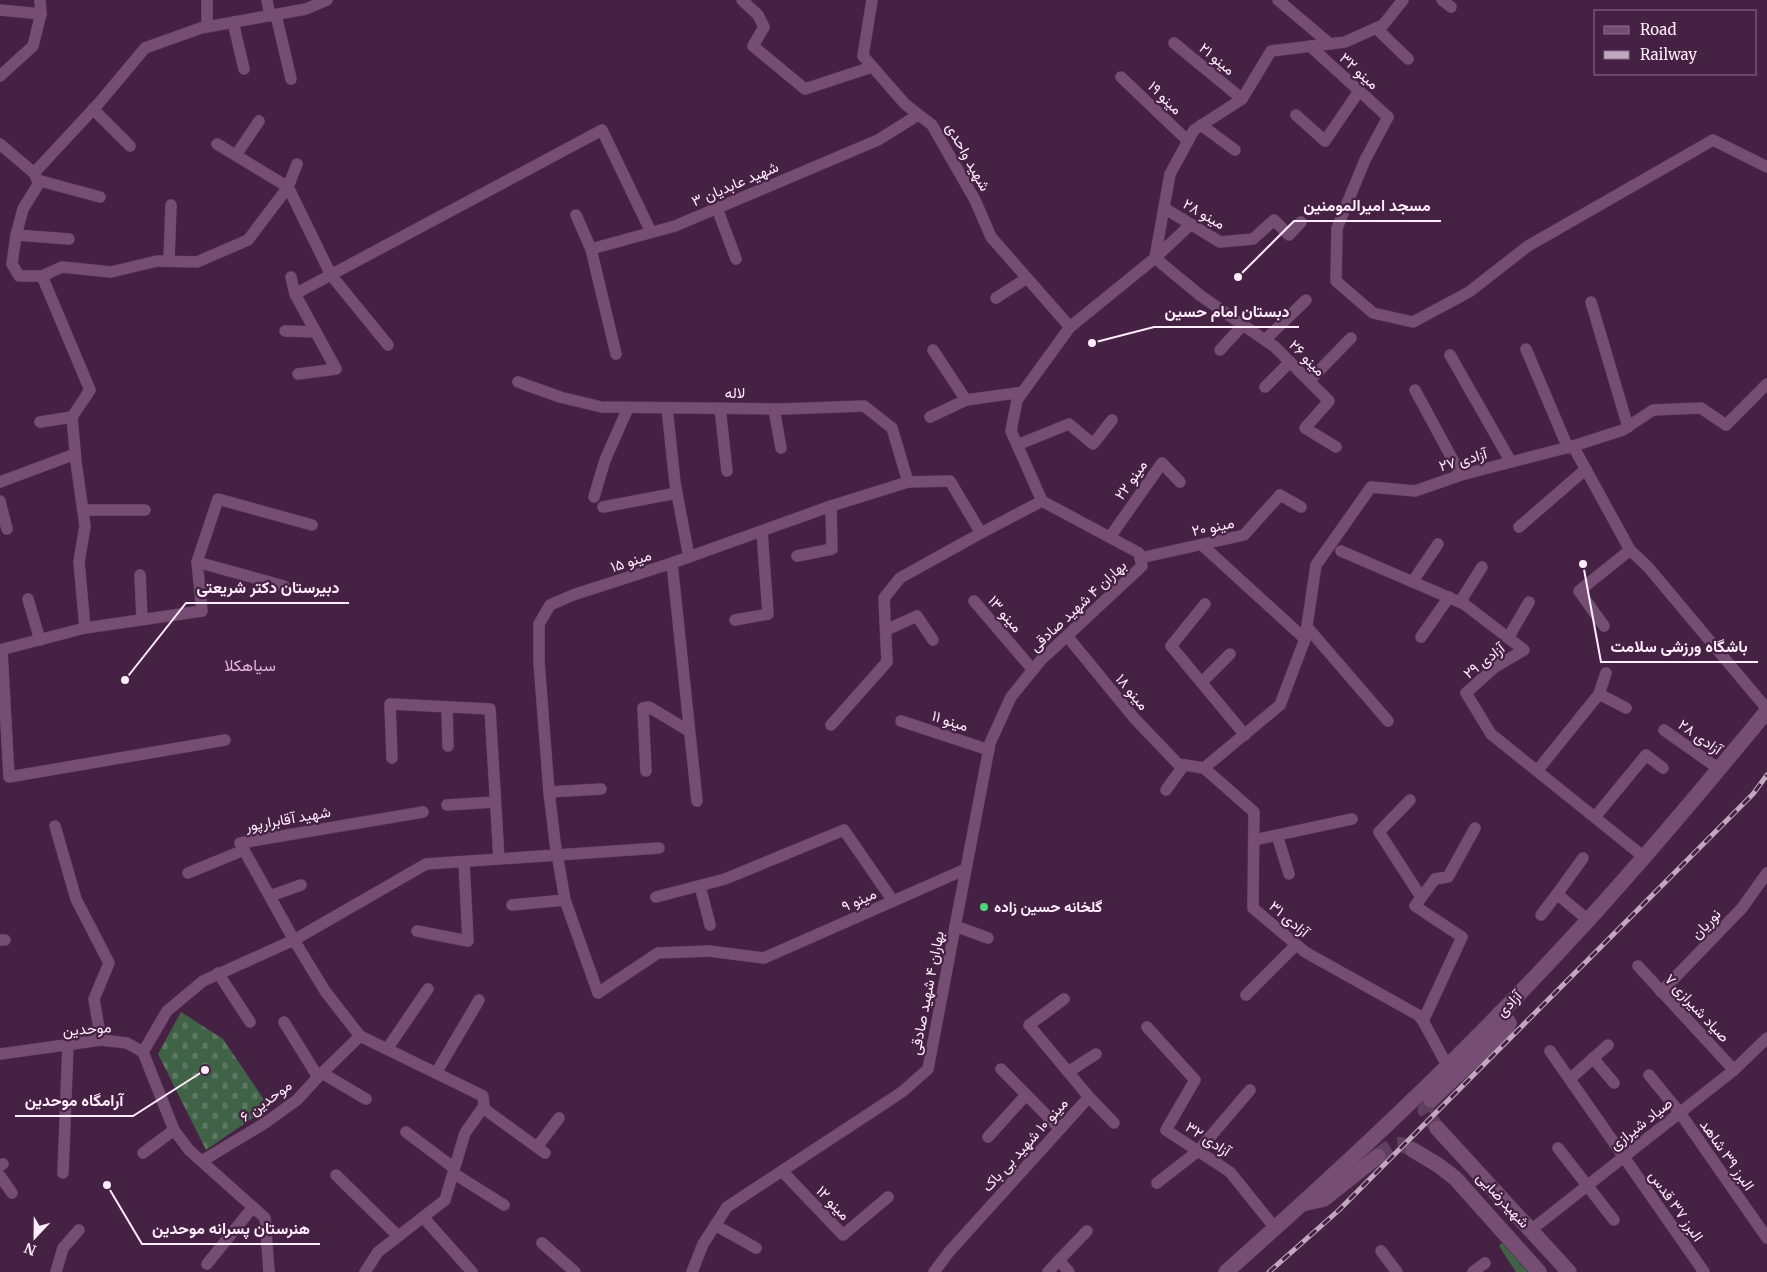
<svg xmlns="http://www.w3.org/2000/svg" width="1767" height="1272" viewBox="0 0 1767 1272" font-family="Merriweather,Vazirmatn,serif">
<defs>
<pattern id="forest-crowns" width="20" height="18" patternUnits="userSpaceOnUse" patternTransform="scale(1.25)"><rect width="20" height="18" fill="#406247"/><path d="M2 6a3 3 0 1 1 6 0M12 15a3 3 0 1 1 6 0" fill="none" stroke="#5d7962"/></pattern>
<pattern id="cemetery-stones" width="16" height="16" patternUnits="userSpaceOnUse" patternTransform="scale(1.25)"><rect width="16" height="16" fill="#406247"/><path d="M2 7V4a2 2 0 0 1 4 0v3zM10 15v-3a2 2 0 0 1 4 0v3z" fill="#5d7962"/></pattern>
</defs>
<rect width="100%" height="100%" fill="#452143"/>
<path fill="url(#forest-crowns)" d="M1502 1243 1528 1272H1516L1499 1246Z"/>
<path fill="url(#cemetery-stones)" d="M181 1012 223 1039 269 1107 206 1150 158 1054Z"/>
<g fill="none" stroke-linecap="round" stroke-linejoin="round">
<g stroke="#613f5f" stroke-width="15" stroke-dasharray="15 8" stroke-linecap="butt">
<path d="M1431 1100 1425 1110 1437 1128"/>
<path d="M1378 1156C1392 1145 1396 1140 1413 1150"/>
</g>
<g stroke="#5d3f5c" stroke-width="12">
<g id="minor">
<path d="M207 0V27"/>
<path d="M267 0 270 16"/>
<path d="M742 0 758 15 764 27 753 46 805 89 872 67"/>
<path d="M872 0 863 56 905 104 932 125 975 200 991 237 1070 327"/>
<path d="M1278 0 1330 44"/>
<path d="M1442 0 1451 7"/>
<path d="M0 10 41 14"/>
<path d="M276 15 291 79"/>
<path d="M233 22 244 69"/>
<path d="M1376 28 1408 59"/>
<path d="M1174 43 1242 99"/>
<path d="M1310 46 1388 117 1365 160 1337 228 1336 281 1373 313 1413 322 1469 292 1528 246 1713 140 1767 167"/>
<path d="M0 76 33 46 41 14 40 0"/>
<path d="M1121 77 1188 141"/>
<path d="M93 109 130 146"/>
<path d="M1296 115 1325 141 1359 91"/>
<path d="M1201 125 1235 150"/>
<path d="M0 144 34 173 39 183 23 209 16 235 12 264 19 276H42L62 267 111 272 157 261 197 262 248 240 288 187 217 144"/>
<path d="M236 155 259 121"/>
<path d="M297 164 288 187 331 275 388 345"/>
<path d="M34 173 99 103 145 48 201 28 306 9 327 0"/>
<path d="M37 180 100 197"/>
<path d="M717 208 736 259"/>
<path d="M1164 208 1220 242 1253 239 1274 220 1289 235 1301 222"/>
<path d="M576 215 591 249 675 226 878 140 918 115"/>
<path d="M1191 224 1155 258 1201 296 1275 347 1329 401 1305 428 1336 447"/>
<path d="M16 235 69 239"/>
<path d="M591 249 616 354"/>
<path d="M169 261 171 205"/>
<path d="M42 276 90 390 72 417 76 462 85 526 79 562 85 628"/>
<path d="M291 277 295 294"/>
<path d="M996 298 1027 278"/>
<path d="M1591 302 1628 427"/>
<path d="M285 331 316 332"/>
<path d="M1265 340 1306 300"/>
<path d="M1526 349 1568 448"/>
<path d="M933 350 966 400 1023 392"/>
<path d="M1220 350 1243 325"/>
<path d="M1450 355 1511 462"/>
<path d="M298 374 336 369 295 294 602 130 651 232"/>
<path d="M1309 381 1351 338"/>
<path d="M518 382 560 397 601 407 782 409 864 406 892 428 908 482"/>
<path d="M1265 387 1290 362"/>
<path d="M1415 390 1461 475"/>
<path d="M667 408 675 483 689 557"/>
<path d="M720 408 727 471"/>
<path d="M774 409 781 448"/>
<path d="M930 417 966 400"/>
<path d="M40 422 72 417"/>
<path d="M1017 445 1069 424 1093 444 1112 420"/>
<path d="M1573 446 1623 430 1653 410 1701 408 1726 425 1767 384"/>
<path d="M0 482 75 454"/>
<path d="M594 497 605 460 628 408"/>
<path d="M0 501 7 529"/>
<path d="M603 507 677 493"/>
<path d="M83 510H145"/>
<path d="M1519 527 1586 469"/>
<path d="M1110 537 1162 463 1180 482"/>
<path d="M1202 545 1305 639"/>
<path d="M1341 551 1464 604 1524 650 1495 667 1466 693 1491 734 1644 857"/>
<path d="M797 556 832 549 831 506"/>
<path d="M1140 558 1244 535 1280 495 1301 507"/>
<path d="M197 562 284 586"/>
<path d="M672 563 697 801"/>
<path d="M140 575 142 619"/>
<path d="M1413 581 1438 544"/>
<path d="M28 599 40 640"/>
<path d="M974 601 1033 670"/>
<path d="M1460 602 1482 567"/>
<path d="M1205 604 1171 646 1245 735"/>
<path d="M735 620 768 614 762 531"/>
<path d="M1604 626 1579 591 1630 550"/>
<path d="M1307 627 1388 721"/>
<path d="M886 630 917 616 933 640"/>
<path d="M1067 636 1135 719 1178 764 1204 768 1254 812 1253 908 1305 952 1418 1015 1423 1021 1448 1067"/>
<path d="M1421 637 1449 597"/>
<path d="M1508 638 1529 602"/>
<path d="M0 650 85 628 202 611 197 562 218 499 312 525"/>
<path d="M2 650 9 777 225 740"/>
<path d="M1202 682 1230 654"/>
<path d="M1599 694 1606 673"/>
<path d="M447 707 448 746"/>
<path d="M901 721 989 750"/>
<path d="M831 725 887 662 884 598 900 578 981 533"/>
<path d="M1664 730 1719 769"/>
<path d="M392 758 390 704 490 709 499 859"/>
<path d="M1204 768 1280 705 1305 639 1316 565 1371 487 1415 491 1461 475 1573 446 1630 550 1648 567 1767 709"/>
<path d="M646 771 643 708 649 707 689 731"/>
<path d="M1537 771 1599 694 1626 708"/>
<path d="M1166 790 1184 765"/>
<path d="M549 792 601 789"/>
<path d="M1410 800 1379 832 1421 897"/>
<path d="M447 805 495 802"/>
<path d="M423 812 240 843 294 940 426 864 659 848"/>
<path d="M1595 817 1646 755 1663 768"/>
<path d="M55 826 76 899 109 963 94 999 101 1040"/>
<path d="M1277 835 1289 874"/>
<path d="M1254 840 1352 819"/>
<path d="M1583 858 1557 894 1588 920"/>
<path d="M966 869 764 958 709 951 658 953 598 993 565 900 555 842 549 792 539 662V624L550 605 573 595 672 563 831 506 908 482 950 481 981 533 1042 501"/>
<path d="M188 873 244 850"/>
<path d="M700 886 710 925"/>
<path d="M270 896 301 885"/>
<path d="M656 897 725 879 844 830 893 901"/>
<path d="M512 905 565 900"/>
<path d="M1541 915 1557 894"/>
<path d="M955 926 988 938"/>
<path d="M417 931 468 941 464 862"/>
<path d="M0 940H5"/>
<path d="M1638 966 1734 1070"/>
<path d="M218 973 250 1022"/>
<path d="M1661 992 1742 908 1767 873"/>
<path d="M1246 995 1296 945"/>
<path d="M1423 1021 1462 937 1415 906 1435 879 1448 877 1475 828"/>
<path d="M284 1022 318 1077"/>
<path d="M1147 1027 1195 1080 1166 1130 1230 1172 1275 1228"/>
<path d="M387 1049 428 989"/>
<path d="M1550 1051 1704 1272"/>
<path d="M143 1052 167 1011 203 981 294 940 325 991 360 1036 483 1096 484 1106 465 1133 445 1200 378 1252 365 1272"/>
<path d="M0 1054 101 1040 127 1043 143 1052 174 1130 189 1150 265 1218 269 1272"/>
<path d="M1593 1058 1614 1083"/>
<path d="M1001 1069 1060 1129"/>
<path d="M1068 1072 1096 1054"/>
<path d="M322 1073 366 1099"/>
<path d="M436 1073 479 1000"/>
<path d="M1649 1075 1680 1113 1767 1238"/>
<path d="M1570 1079 1608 1045"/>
<path d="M1089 1097 1114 1123"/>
<path d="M483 1108 545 1153"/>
<path d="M406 1132 454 1168"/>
<path d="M988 1137 1026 1095"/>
<path d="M537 1147 559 1118"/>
<path d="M1558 1148 1614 1220"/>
<path d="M143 1153 174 1130"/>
<path d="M202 1161 265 1123 297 1100 318 1077 360 1036"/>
<path d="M0 1166 3 1164"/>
<path d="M782 1171 843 1235 888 1197"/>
<path d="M63 1173 68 1045"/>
<path d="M453 1173 504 1205"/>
<path d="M336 1175 398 1236"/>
<path d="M0 1176 12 1193"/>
<path d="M1157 1183 1198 1151 1250 1090"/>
<path d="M423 1217 472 1272"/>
<path d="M715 1225 756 1248"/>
<path d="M1531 1230 1734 1070 1767 1038"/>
<path d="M542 1243 575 1272"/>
<path d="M1381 1251 1397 1272"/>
<path d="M1059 1260 1087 1231"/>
<path d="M207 1264 253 1207"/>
<path d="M56 1272 63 1248 79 1230"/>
<path d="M692 1272 703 1244 727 1207 902 1092 928 1069 990 743 1011 697 1041 660 1142 566 1139 553 1042 501 1011 431 1017 400 1070 327 1155 258 1170 174 1194 130 1242 99 1271 51 1345 42 1383 25 1403 0"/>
<path d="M934 1272 949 1252 1089 1097 1029 1025 1064 999"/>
<path d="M1048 1272 1059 1260 1069 1272"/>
<path d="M1473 1272 1485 1263"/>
</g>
</g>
<g stroke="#5d3f5c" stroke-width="16">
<g id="secondary">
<path d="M1431 1100 1505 1030 1509 1023 1500 1013"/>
<path d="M1437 1128 1569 1272"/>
<path d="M1413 1150 1438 1165 1455 1178 1539 1272"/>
<path d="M1302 1204 1324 1199 1378 1156"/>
<path d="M1226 1272C1344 1167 1460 1059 1567 943 1637 868 1702 790 1767 711"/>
</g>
</g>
<use href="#minor" stroke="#764e73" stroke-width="11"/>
<use href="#secondary" stroke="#764e73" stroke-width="15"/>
<g stroke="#c1a8be" stroke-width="5">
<path id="rail" d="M1269 1272 1339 1210 1753 794 1767 775"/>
</g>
<use href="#rail" stroke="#452143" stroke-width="3" stroke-dasharray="9" stroke-linecap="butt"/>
</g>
<circle fill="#4dd676" stroke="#452143" stroke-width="2" cx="984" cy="907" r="5"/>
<g text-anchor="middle" stroke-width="4.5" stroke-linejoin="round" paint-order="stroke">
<g font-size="15" fill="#ffecfc" stroke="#452143">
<text transform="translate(1217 59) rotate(40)" y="5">مینو ۲۱</text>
<text transform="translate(1359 71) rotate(42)" y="5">مینو ۳۲</text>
<text transform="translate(1165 98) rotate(44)" y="5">مینو ۱۹</text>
<text transform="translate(968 157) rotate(61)" y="5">شهید واحدی</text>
<text transform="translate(735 184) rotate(-23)" y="5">شهید عابدیان ۳</text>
<text transform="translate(1204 214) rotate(30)" y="5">مینو ۲۸</text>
<text transform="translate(1307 358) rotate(45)" y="5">مینو ۲۶</text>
<text x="735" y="398">لاله</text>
<text transform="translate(1463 460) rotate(-16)" y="5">آزادی ۲۷</text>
<text transform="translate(1131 480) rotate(-55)" y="5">مینو ۲۲</text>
<text transform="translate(1213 527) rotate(-12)" y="5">مینو ۲۰</text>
<text transform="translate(631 561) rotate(-18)" y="5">مینو ۱۵</text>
<text transform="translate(1078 606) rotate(-43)" y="5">بهاران ۴ شهید صادقی</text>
<text transform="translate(1005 614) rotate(49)" y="5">مینو ۱۳</text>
<text transform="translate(1484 661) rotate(-38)" y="5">آزادی ۲۹</text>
<text transform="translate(1132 692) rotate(50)" y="5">مینو ۱۸</text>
<text transform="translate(950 721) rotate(18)" y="5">مینو ۱۱</text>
<text transform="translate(1700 737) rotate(35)" y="5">آزادی ۲۸</text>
<text transform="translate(288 819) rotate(-10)" y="5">شهید آقابرارپور</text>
<text transform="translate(859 900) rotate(-24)" y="5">مینو ۹</text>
<text transform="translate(1289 919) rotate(40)" y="5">آزادی ۳۱</text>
<text transform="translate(1706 924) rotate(-46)" y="5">نوریان</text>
<text transform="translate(927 993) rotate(-79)" y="5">بهاران ۴ شهید صادقی</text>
<text transform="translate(1509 1004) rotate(-46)" y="5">آزادی</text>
<text transform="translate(1697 1008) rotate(47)" y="5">صیاد شیرازی ۷</text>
<text transform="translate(87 1029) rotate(-4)" y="5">موحدین</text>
<text transform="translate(266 1101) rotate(-36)" y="5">موحدین ۶</text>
<text transform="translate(1641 1124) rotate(-38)" y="5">صیاد شیرازی</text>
<text transform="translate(1208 1139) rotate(33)" y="5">آزادی ۳۲</text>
<text transform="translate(1025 1145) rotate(-48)" y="5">مینو ۱۰ شهید بی باک</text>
<text transform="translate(1727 1155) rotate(55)" y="5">البرز ۳۹ شاهد</text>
<text transform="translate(1503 1200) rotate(47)" y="5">شهیدرضایی</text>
<text transform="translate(833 1203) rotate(46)" y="5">مینو ۱۲</text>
<text transform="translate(1676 1206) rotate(55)" y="5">البرز ۳۷ قدس</text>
</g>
<g font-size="15" font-weight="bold" fill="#ffecfc" stroke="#452143" text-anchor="start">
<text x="994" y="912">گلخانه حسین زاده</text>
</g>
<g font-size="16" fill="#e4b7df" stroke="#452143">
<text x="250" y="671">سیاهکلا</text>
</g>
</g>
<path fill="none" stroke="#ffecfc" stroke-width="2" d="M1238 277L1294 221H1441M1092 343L1154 327H1299M125 680L186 603H349M1583 564L1601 662H1758M205 1070L133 1116H15M107 1185L142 1244H320"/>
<g fill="#ffecfc" stroke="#452143" stroke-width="2">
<circle cx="1238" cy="277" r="5"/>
<circle cx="1092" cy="343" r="5"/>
<circle cx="125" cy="680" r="5"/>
<circle cx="1583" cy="564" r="5"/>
<circle cx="205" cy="1070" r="5"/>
<circle cx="107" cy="1185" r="5"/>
</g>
<g font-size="16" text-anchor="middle" font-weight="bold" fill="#ffecfc" stroke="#452143" stroke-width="4.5" stroke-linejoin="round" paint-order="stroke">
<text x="1367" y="211">مسجد امیرالمومنین</text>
<text x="1227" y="317">دبستان امام حسین</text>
<text x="268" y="593">دبیرستان دکتر شریعتی</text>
<text x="1679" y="652">باشگاه ورزشی سلامت</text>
<text x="74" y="1106">آرامگاه موحدین</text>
<text x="231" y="1234">هنرستان پسرانه موحدین</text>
</g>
<rect x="1594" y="10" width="162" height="65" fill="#452143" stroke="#8f728d"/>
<rect x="1604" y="26" width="25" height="8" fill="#764e73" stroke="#8f728d"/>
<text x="1640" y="35" font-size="15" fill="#ffecfc">Road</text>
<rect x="1604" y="51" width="25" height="8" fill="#c1a8be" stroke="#8f728d"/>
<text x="1640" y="60" font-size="15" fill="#ffecfc">Railway</text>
<g transform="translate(35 1237) rotate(202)" stroke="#452143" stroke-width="4" paint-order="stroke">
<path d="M0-4L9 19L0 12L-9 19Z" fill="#ffecfc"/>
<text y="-8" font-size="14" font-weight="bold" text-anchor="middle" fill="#ffecfc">N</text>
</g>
</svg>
